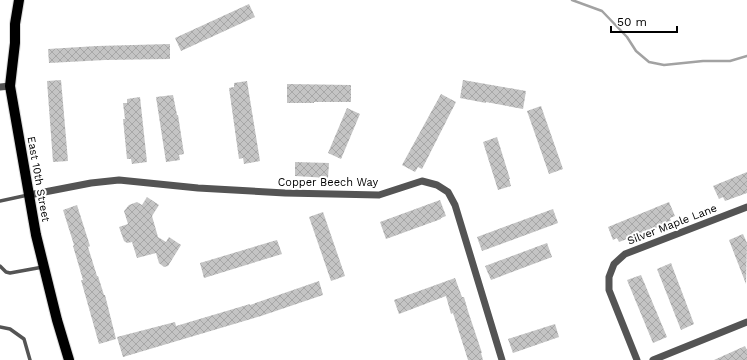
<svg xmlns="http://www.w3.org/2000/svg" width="747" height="360" viewBox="0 0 747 360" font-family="'Work Sans',sans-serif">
<defs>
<pattern id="building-cross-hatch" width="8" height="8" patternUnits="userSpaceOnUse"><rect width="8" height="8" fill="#c4c4c4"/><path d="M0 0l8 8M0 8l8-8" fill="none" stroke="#a7a7a7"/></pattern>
</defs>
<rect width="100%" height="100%" fill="#fff"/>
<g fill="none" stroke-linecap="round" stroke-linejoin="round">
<path stroke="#a2a2a2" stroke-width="2.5" d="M572 0 602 11 627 37 636 51 649 62 664 65 703 61H730L747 56"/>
</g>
<g fill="url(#building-cross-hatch)">
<path d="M249 4 255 17 181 51 175 38Z"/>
<path d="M170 44V59L105 60 49 63 48 49 97 46Z"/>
<path d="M61 80 68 161 53 162 47 81Z"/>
<path d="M463 80 526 91 523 109 486 102V103L460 98Z"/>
<path d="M247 81 260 161 244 164 243 158 239 159 229 88 234 87V83Z"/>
<path d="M287 84 351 85V102H314V103H287Z"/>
<path d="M441 94 456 102 422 169 418 167 415 172 402 165Z"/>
<path d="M173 95 177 115H178L184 154 179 155 180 160 166 162 156 97Z"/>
<path d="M140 97 147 162 132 164 131 159H127L123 119H125L123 103H127V99Z"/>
<path d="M541 106 563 169 549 174 527 111Z"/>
<path d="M347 108 360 114 341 159 328 153Z"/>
<path d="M497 137 510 179H509L511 186 498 190 483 142Z"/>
<path d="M295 162 329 163 328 178 295 176Z"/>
<path d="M747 172V193L725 201 723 197 719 199 713 186Z"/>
<path d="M147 197 159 205 152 216 158 237 166 242 169 237 181 245 168 266 164 267 159 263 156 253 137 258 132 242 127 243 124 241 119 227 128 224 124 211 129 205 137 202 142 205Z"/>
<path d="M440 200 446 216 441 218V219L386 239 380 222Z"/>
<path d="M669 202 675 216 670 218 671 222 619 242 617 238 613 240 608 227Z"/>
<path d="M77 205 90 246 88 247 97 276H98L104 295H105L116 339 99 344 81 280H83L73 246 74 245 63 210Z"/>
<path d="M553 209 558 223 482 251 477 237Z"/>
<path d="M323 212 345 276 331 281 309 217Z"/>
<path d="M743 234 747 243 746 284 729 240Z"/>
<path d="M277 240 282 254 204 278 200 263Z"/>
<path d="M547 243 552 257 491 280 485 266Z"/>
<path d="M671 263 694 324 681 330 657 269Z"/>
<path d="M641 275 667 337 653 343 627 280Z"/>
<path d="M455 278 462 297H464L468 311 482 353H481L483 360H468L453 313 451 314 446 296 399 314 394 300Z"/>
<path d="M319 281 323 295 261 316 123 357 117 337 175 322 176 326 250 304V305Z"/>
<path d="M555 324 559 337 513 353 508 339Z"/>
<path d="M745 346 747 350V360H714Z"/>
</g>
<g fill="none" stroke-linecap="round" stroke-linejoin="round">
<g stroke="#dbdbdb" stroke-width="12">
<path id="primary" d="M19 0 15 24V43L10 86 36 235 57 320 69 360"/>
</g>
<g stroke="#545454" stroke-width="3.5">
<path d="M0 201 28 195"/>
<path d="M0 266 6 272 10 273 43 267"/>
<path d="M0 327 10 329 24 339 30 360"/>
</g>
<g stroke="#545454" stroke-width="7">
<path d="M0 87 10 86"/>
<path d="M29 195 91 183 119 180 198 188 285 193 379 195 422 181 437 185 448 192 455 205 502 360"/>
<path d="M637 360 609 290V277L614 264 625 254 747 207"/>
<path d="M653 360 747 322"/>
</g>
<use href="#primary" stroke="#000" stroke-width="10"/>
</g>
<g text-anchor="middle" stroke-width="4" stroke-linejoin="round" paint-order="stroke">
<g font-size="11" fill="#000" stroke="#fff">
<text transform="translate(39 179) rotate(80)" y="4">East 10th Street</text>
<text x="328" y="186">Copper Beech Way</text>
<text transform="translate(672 224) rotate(-21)" y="4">Silver Maple Lane</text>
</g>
</g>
<path d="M611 26v6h66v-6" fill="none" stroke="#000000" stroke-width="2"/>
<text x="617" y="26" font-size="12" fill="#000000" stroke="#ffffff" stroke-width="3" paint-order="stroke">50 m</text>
</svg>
